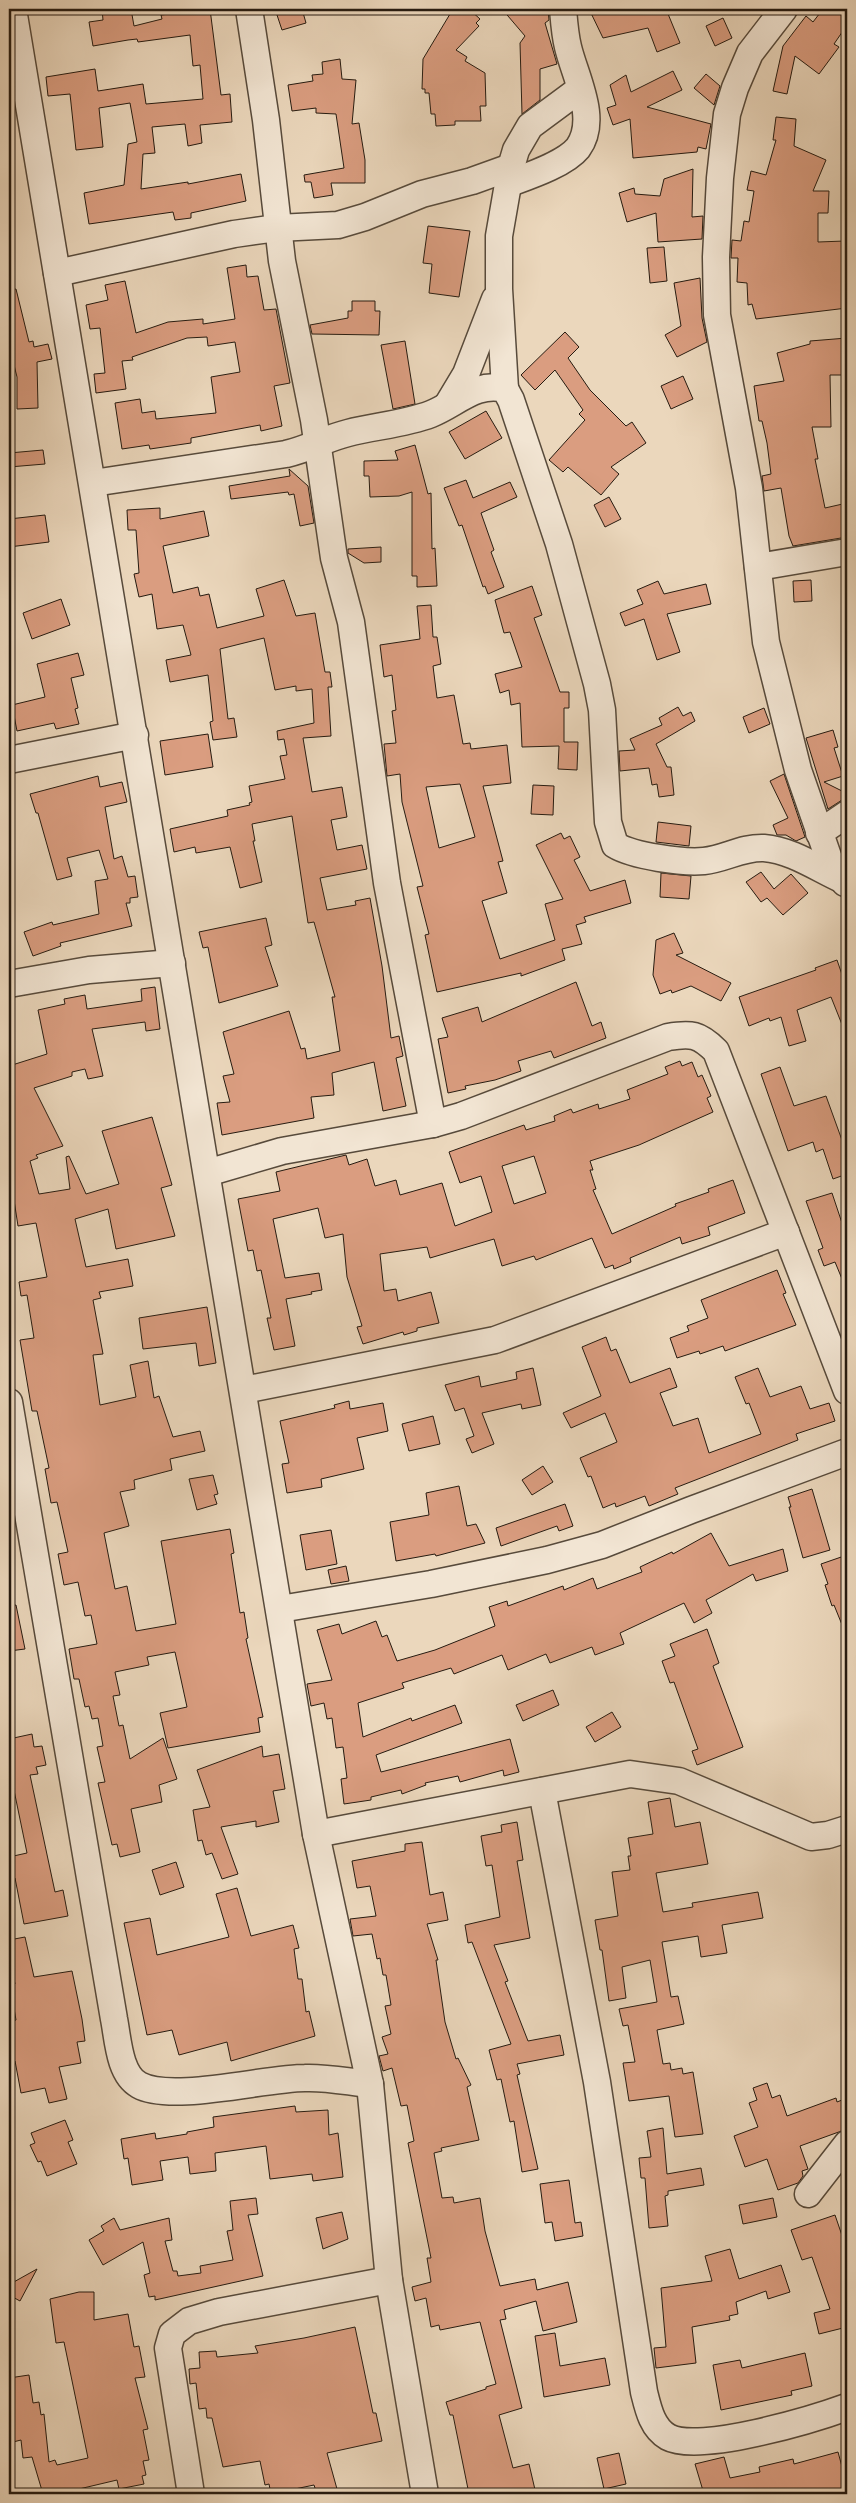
<svg xmlns="http://www.w3.org/2000/svg" width="856" height="2503" viewBox="0 0 856 2503" font-family="'EB Garamond',serif">
<rect width="100%" height="100%" fill="#ebd7bc"/>
<filter id="stains"><feTurbulence type="fractalNoise" baseFrequency=".004" numOctaves="4"/><feColorMatrix values="0 0 0 0 .2 0 0 0 0 .09 0 0 0 0 .02 0 0 0 .5 -.17"/></filter>
<radialGradient id="worn" r=".72"><stop offset=".6" stop-color="#630" stop-opacity="0"/><stop offset="1" stop-color="#630" stop-opacity=".3"/></radialGradient>
<g fill="#da9d80" stroke="#261b10" fill-rule="evenodd">
<path d="M102 9H131L134 26 162 19 161 15 210 9 221 95 230 94 232 122 200 125 202 143 188 146 185 124 152 127 155 153 143 154 141 189 188 182V184L241 174 246 201 191 213V218L175 220 173 212 89 224 84 193 124 185 128 144 137 142 130 103 99 108 103 147 76 150 70 94 48 96 46 77 95 69 98 91 143 84 146 104 203 99 200 65 193 66 190 35 138 42 137 39 128 40 93 46 89 22 103 20Z"/>
<path d="M275 9H302L306 23 282 30Z"/>
<path d="M453 9H469L480 19 476 23 479 26 456 50 467 57 465 61 485 73 486 106H480L481 121H455V125L436 126 435 114H431L429 93H425V89H422L423 59Z"/>
<path d="M502 9H548L549 20 545 23 557 64 540 69V100L522 114 520 43 525 36Z"/>
<path d="M589 9H666L680 43 657 52 648 28 603 38Z"/>
<path d="M823 9H839L847 14V25L834 44 839 47 819 74 795 56 787 94 773 91 783 46 806 16 813 22Z"/>
<path d="M723 18 732 38 715 46 706 26Z"/>
<path d="M340 59 342 79 356 80 352 124 359 123 365 160V183H331L333 195 314 198 311 182H305L304 175 344 168 336 114 316 113V108L292 111 288 85 313 81 312 75 323 74 322 62Z"/>
<path d="M673 71 682 90 647 107 711 124 706 149 698 147 697 152 633 158 630 119 613 125 607 108 616 105 610 85 626 75 631 92Z"/>
<path d="M706 74 720 86 714 105 694 88Z"/>
<path d="M776 117 796 119 794 146 826 160 813 191H829L828 213H818V242L845 241 847 308 756 319 752 304 748 305 747 283 737 282 738 258H731L732 240 741 241 744 221 749 222 754 191 747 190 751 171 766 175 776 140H773Z"/>
<path d="M693 169 692 217 703 216 702 239 658 242 656 213 627 222 619 193 634 188 635 194 660 196 664 179Z"/>
<path d="M428 226 470 231 459 297 429 293 432 264 423 263Z"/>
<path d="M664 247 667 281 650 283 647 248Z"/>
<path d="M246 265 247 277 258 276 264 310 276 309 290 383 274 386 282 426 261 431 260 425 191 438V443L150 449 149 445 122 449 115 403 140 399 142 413 155 411 156 419 216 413 211 377 240 372 235 342 208 346 207 337 187 338 132 357 133 360 122 361 126 389 96 393 94 374 105 373 100 328 90 329 86 305 108 300 105 285 125 281 136 333 168 322 203 319V324L235 319 227 268Z"/>
<path d="M700 278 702 318 707 342 677 357 665 335 681 326 674 283Z"/>
<path d="M16 289 29 342 33 341 34 347 48 344 52 359 37 362 38 408 17 409V377L9 345V290Z"/>
<path d="M352 301H375V311H380L379 335 312 334 310 325 348 318V311H352Z"/>
<path d="M565 332 579 347 568 358 590 390 626 426 632 422 646 443 611 467 619 474 601 495 568 467 563 472 549 460 585 420 579 414 583 410 555 370 535 390 521 375Z"/>
<path d="M847 338V375H830L831 427H812L818 459H815L825 508 847 503V537L793 546 789 536 781 488 764 491 762 476 771 474 767 443 762 421H759L754 386 784 381 777 353 810 344V341Z"/>
<path d="M405 341 415 404 393 409 381 345Z"/>
<path d="M683 376 693 399 671 409 661 386Z"/>
<path d="M486 411 502 438 465 459 449 432Z"/>
<path d="M415 445 428 494 431 493 432 549 435 548 437 586 417 587V576H412V492L399 496 370 497 369 476H364V461L398 460 395 451Z"/>
<path d="M43 450 45 464 9 467V453Z"/>
<path d="M289 469 308 486 314 523 300 526 294 494 289 495 288 492 231 499 229 486 290 476Z"/>
<path d="M466 480 473 498 510 482 517 497 481 513 494 550 491 552 504 587 488 594 485 586 483 587 462 525 459 526 444 488Z"/>
<path d="M609 497 621 519 605 527 594 505Z"/>
<path d="M160 508V519L204 511 209 536 163 546 173 593 198 587 200 596 209 594 217 628 264 616 256 589 284 580 296 616 315 613 325 672H330L332 687H328L331 736 303 738 312 792 342 787 347 817 331 820 337 850 362 845 367 869 320 878 327 910 356 905 355 901 370 898 382 966 391 1038 399 1036 403 1056 396 1058 406 1106 383 1111 374 1062 332 1073 334 1095 311 1097 314 1118 222 1135 217 1103 230 1102 223 1076 234 1074 223 1032 289 1011 301 1049 305 1048 307 1059 340 1051 332 997H335L314 922 308 923 292 816 252 824 255 841H253L262 882 240 888 230 847 196 853 195 847 174 852 170 829 228 816 227 810 250 805 249 803 252 802 249 786 285 779 280 756 287 755 284 739 278 740 277 731 314 723 312 689 296 691V686L275 690 264 638 220 649 228 719 234 718 237 737 213 740 210 722 213 721 208 675 170 682 166 660 191 655 183 625 157 629 152 594 139 597 134 574 139 573 136 530H128L127 510Z"/>
<path d="M45 515 49 542 9 547V519Z"/>
<path d="M381 547V562L364 563 348 553V549Z"/>
<path d="M811 580 812 601 794 602 793 581Z"/>
<path d="M658 581 664 594 706 584 711 604 667 614 680 652 657 660 644 619 625 626 620 613 643 604 637 590Z"/>
<path d="M532 586 542 615 534 618 560 692H569V708H564V742H578L577 770 558 769 559 746 522 747 520 703 511 705 509 690 500 693 495 674 522 667 510 632 504 633 495 600Z"/>
<path d="M61 599 70 625 32 639 23 613Z"/>
<path d="M431 605 433 637H437L441 664 433 666 437 698 454 695 463 744 470 743 471 749 507 745 511 783 483 786 503 861 498 862 507 893 482 901 500 959 555 940 545 904 563 899 536 845 561 833 564 839 570 836 580 857 574 860 590 891 625 880 631 903 584 917 586 922 576 925 582 944 562 949 565 960 521 976V973L437 992 425 935 429 934 417 887 423 886 402 802 400 774 387 776 384 744 396 743 392 711 396 710 392 675 384 677 380 645 420 639 417 606ZM460 784 475 837 439 848 426 787Z"/>
<path d="M78 653 84 675 71 678 78 708 75 709 79 724 56 729 54 723 17 731 12 705 45 697 37 664Z"/>
<path d="M678 707 683 716 691 712 695 721 656 744 667 767H671L674 795 659 797 657 784 652 785 649 768 620 771 619 751 635 750 630 739 662 725 659 718Z"/>
<path d="M764 708 770 724 749 733 743 717Z"/>
<path d="M833 730 838 747 834 748 843 776 824 782 846 793 842 800 828 809 806 738Z"/>
<path d="M208 734 213 767 165 775 160 741Z"/>
<path d="M784 774 805 837 796 841 786 835H777L773 825 788 818 770 781Z"/>
<path d="M98 776 100 787 122 782 127 802 105 807 114 859 122 856 128 877 135 876 138 897 130 898V903H126L132 926 60 943 61 946 33 956 24 932 52 922 53 925 99 914 95 881 108 879 99 850 67 858 72 876 57 880 38 813H36L30 794Z"/>
<path d="M533 785 554 786 553 815 531 814Z"/>
<path d="M658 822 691 826 689 846 656 842Z"/>
<path d="M761 872 774 889 791 874 808 893 783 915 767 898 761 902 746 882Z"/>
<path d="M661 873 691 876 689 899 660 897Z"/>
<path d="M266 918 272 945 265 947 278 986 219 1003 208 947 203 948 199 932Z"/>
<path d="M674 933 683 953 676 955 731 983 721 1001 691 986 672 993 671 990 660 994 653 975 656 940Z"/>
<path d="M837 960 847 989V1037L831 997 797 1010 806 1041 789 1046 781 1017 770 1021 769 1018 749 1026 739 997 816 970 815 968Z"/>
<path d="M576 982 592 1026 601 1022 606 1038 554 1058 551 1051 518 1061 521 1071 495 1080 465 1086 466 1089 448 1093 438 1039 448 1037 442 1018 478 1007 482 1022Z"/>
<path d="M155 987 160 1029 146 1031 145 1022 92 1029 103 1076 88 1079 85 1069 72 1072V1076L34 1088 63 1146 36 1155 38 1158 30 1161 39 1194 70 1189 66 1157 69 1156 86 1194 119 1184 102 1131 152 1117 172 1185 161 1188 175 1236 116 1249 108 1209 75 1219 86 1267 128 1259 133 1286 99 1292 101 1298 93 1300 103 1354 93 1355 100 1405 136 1397 130 1365 148 1361 154 1398 159 1396 173 1437 200 1431 205 1451 170 1459 172 1470 134 1480 135 1489 120 1492 129 1526 104 1533 115 1589 127 1586 136 1631 176 1624 161 1541 230 1529 234 1553 231 1554 240 1613 244 1612 248 1638 246 1639 263 1717 258 1718 260 1732 168 1748 160 1713 187 1707 175 1652 147 1657 149 1665 115 1672 120 1695 113 1696 119 1726 123 1725 130 1759 163 1738 177 1779 159 1785 162 1802 131 1809 140 1852 120 1857 117 1844 112 1845 98 1783 105 1782 97 1747 103 1746 98 1718 92 1719 89 1706 85 1707 79 1679H74L69 1649 97 1644 91 1615 85 1616 78 1582 64 1585 58 1554 68 1552 57 1502 51 1503 45 1469 49 1468 37 1411H32L20 1340 34 1338 27 1295 21 1296 19 1282 47 1277 36 1223 18 1226 12 1187 9 1188V1066L47 1054 38 1010 65 1004 64 999 85 995 87 1009 142 1001 141 989Z"/>
<path d="M680 1061 682 1066 692 1062 698 1077 702 1075 711 1096 707 1098 713 1112 639 1145 590 1161 593 1170H590L596 1189 593 1190 612 1234 676 1206 675 1204 709 1192 708 1189 733 1180 745 1213 708 1227 710 1235 682 1244 680 1237 630 1258 631 1262 614 1269 613 1265 605 1268 592 1238 536 1260 534 1256 502 1266 494 1239 430 1258 427 1247 380 1254 384 1291 396 1289 398 1301 431 1292 439 1323 417 1328V1331L404 1335 403 1332 363 1344 357 1327 362 1326 347 1277 343 1234 325 1238 318 1208 273 1219 285 1278 319 1273 322 1290 311 1292 312 1294 286 1299 295 1346 274 1350 267 1318H271L261 1270 257 1271 253 1250 248 1251 238 1199 280 1191 276 1172 346 1155 349 1165 367 1159 375 1186 396 1180 400 1195 442 1183 455 1226 492 1212 481 1176 460 1183 449 1152 524 1125 526 1130 555 1121 554 1116 571 1109 573 1113 598 1104 599 1109 630 1099 627 1090 668 1074 665 1067ZM534 1156 546 1193 514 1204 502 1166Z"/>
<path d="M780 1067 794 1106 826 1096 847 1154V1174L833 1179 823 1149 816 1152 813 1142 788 1151 761 1074Z"/>
<path d="M832 1193 847 1238V1291L835 1262 824 1266 818 1250 823 1248 806 1201Z"/>
<path d="M777 1270 786 1293 783 1294 796 1325 725 1351 723 1346 700 1354 699 1351 677 1358 670 1338 689 1331 687 1326 708 1318 701 1300Z"/>
<path d="M207 1307 216 1363 199 1366 196 1343 143 1349 139 1318Z"/>
<path d="M606 1337 611 1351 616 1349 630 1383 670 1368 677 1387 660 1393 673 1426 698 1418 709 1453 761 1434 749 1403 746 1404 735 1377 758 1368 770 1397 801 1386 810 1409 829 1403 835 1421 796 1434 798 1440 675 1488 678 1494 649 1506 645 1496 616 1507 615 1503 603 1508 591 1476 588 1477 580 1458 617 1442 605 1413 571 1428 563 1413 601 1396 582 1347Z"/>
<path d="M533 1368 541 1405 522 1409 521 1404 482 1413 494 1444 472 1453 466 1439 474 1436 464 1408 455 1411 445 1385 479 1376 481 1387 517 1379 516 1372Z"/>
<path d="M349 1401 350 1409 383 1403 388 1431 357 1438 364 1469 321 1479 322 1487 287 1493 282 1464 289 1463 280 1421 335 1408 334 1405Z"/>
<path d="M433 1416 440 1444 409 1451 402 1424Z"/>
<path d="M543 1466 553 1482 532 1495 522 1480Z"/>
<path d="M213 1475 218 1494 214 1495 217 1504 197 1510 189 1479Z"/>
<path d="M459 1486 467 1526 476 1524 485 1543 436 1556 435 1554 396 1561 390 1522 429 1515 426 1493Z"/>
<path d="M812 1489 830 1550 803 1558 789 1507H791L788 1497Z"/>
<path d="M565 1504 573 1526 559 1531 557 1526 501 1546 496 1528Z"/>
<path d="M331 1530 337 1564 306 1570 300 1535Z"/>
<path d="M711 1533 729 1566 783 1549 788 1571 756 1581 753 1574 706 1600 712 1613 694 1623 684 1603 620 1633 624 1644 595 1655 592 1647 550 1663 546 1654 508 1670 502 1655 454 1674 451 1668 402 1683 404 1688 358 1703 363 1737 411 1718 412 1721 455 1705 462 1723 376 1755 381 1772 510 1739 519 1772 504 1776 503 1770 460 1782 458 1776 425 1783 426 1785 402 1794 401 1790 371 1797V1800L344 1804 341 1779 347 1778 343 1747 336 1748 332 1718 327 1719 324 1703 311 1706 307 1684 332 1680 317 1630 339 1624 342 1634 376 1621 382 1637 387 1635 397 1661 435 1650 495 1626 489 1607 507 1601 508 1606 563 1586 564 1590 593 1578 597 1589 642 1572 640 1567 672 1552 673 1554Z"/>
<path d="M847 1555V1637L834 1605 832 1606 825 1585 828 1584 821 1564Z"/>
<path d="M346 1566 349 1581 331 1584 328 1570Z"/>
<path d="M16 1605 25 1649 9 1651V1606Z"/>
<path d="M707 1629 719 1663 713 1666 743 1747 697 1765 692 1751 698 1749 674 1682 670 1683 662 1661 675 1656 670 1644Z"/>
<path d="M553 1690 559 1705 523 1721 516 1705Z"/>
<path d="M612 1712 621 1727 595 1742 586 1727Z"/>
<path d="M32 1734 34 1747 42 1746 46 1765 36 1767 38 1774 30 1775 55 1892 63 1890 68 1916 24 1924 15 1878 9 1880V1857L27 1853 9 1766V1739Z"/>
<path d="M262 1746 263 1757 279 1754 285 1789 273 1791 279 1822 256 1827V1821L221 1827 238 1874 222 1879 212 1853 206 1855 202 1840 198 1841 193 1810 210 1807 197 1770Z"/>
<path d="M670 1798 675 1827 700 1822 708 1864 656 1873 663 1912 693 1907 692 1903 758 1892 763 1918 722 1925 727 1953 701 1957 698 1936 662 1942 671 1997 678 1996 684 2024 657 2030 663 2064 670 2063 671 2070 682 2068 683 2074 693 2072 703 2134 675 2137 669 2096 629 2101 623 2063 635 2062 628 2025 623 2026 619 2009 657 2002 650 1960 622 1967 626 1998 609 2001 602 1950H600L595 1920 618 1916 612 1872 630 1870 628 1856H631L628 1838 653 1834 648 1802Z"/>
<path d="M517 1822 523 1860 517 1861 530 1938 494 1945 508 1981 505 1982 528 2041 560 2035 564 2055 517 2064 520 2074 517 2075 538 2169 522 2172 514 2121 510 2122 501 2079 497 2080 489 2050 511 2044 472 1942 468 1943 465 1925 500 1917 492 1865 486 1866 481 1836 502 1832 501 1825Z"/>
<path d="M422 1842 430 1895 443 1892 448 1920 427 1924 438 1960H436L445 2022 456 2059 458 2058 471 2085 467 2087 479 2140 441 2148 442 2151 434 2153 442 2198 453 2197 454 2203 480 2198 485 2231 500 2286 535 2279 537 2290 568 2282 577 2322 543 2331 536 2301 504 2310 506 2319 500 2320 522 2408 499 2415 513 2468 529 2464 536 2494H469L453 2415H450L446 2402 486 2389V2387L496 2384 480 2322 440 2330 439 2325 431 2327 426 2298 415 2301 412 2287 431 2282 427 2258H431L408 2143 414 2141 407 2105 401 2106 392 2068 383 2071 379 2056 388 2054 382 2037 391 2034 385 2006 391 2005 386 1975H383L380 1958 377 1959 372 1934 353 1936 350 1919 376 1916 370 1886 357 1888 352 1861 405 1851V1844Z"/>
<path d="M176 1862 184 1887 160 1895 152 1870Z"/>
<path d="M237 1888 251 1936 293 1925 299 1948 294 1949 298 1979H302L306 2012 309 2011 315 2036 231 2061 227 2042 179 2055 172 2030 147 2035 124 1923 150 1918 157 1955 229 1937 216 1894Z"/>
<path d="M25 1937 34 1977 72 1971 82 2019 85 2041 77 2042 81 2063 59 2067 67 2099 49 2103 45 2088 21 2093 15 2061 9 2062V2022L16 2020 10 1985 15 1984 9 1954V1940Z"/>
<path d="M767 2083 772 2098 780 2095 787 2116 836 2098 837 2102 847 2098V2129L800 2146 808 2169 802 2171 803 2176 798 2183 778 2190 767 2159 745 2167 734 2136 758 2127 749 2103 757 2100 753 2088Z"/>
<path d="M295 2106 296 2112 328 2110 329 2135 338 2133 343 2177 313 2181 312 2174 270 2179 266 2146 215 2153 216 2171 190 2174 188 2157 160 2161 163 2180 132 2185 128 2158 124 2159 121 2139 155 2133 156 2139 187 2134V2132L214 2127 213 2117Z"/>
<path d="M65 2120 73 2140 68 2142 77 2164 47 2176 41 2161 38 2162 30 2145 35 2143 31 2133Z"/>
<path d="M663 2128 667 2174 701 2168 704 2185 668 2191V2195L665 2196 668 2226 649 2228 645 2178H641L639 2158 651 2157 647 2131Z"/>
<path d="M569 2180 575 2223 581 2222 583 2236 555 2241 552 2222 545 2223 540 2184Z"/>
<path d="M256 2198 258 2214 248 2215 263 2276 155 2300V2296L149 2297 144 2275 150 2273 143 2242 103 2265 89 2240 104 2231 101 2226 114 2218 120 2230 169 2218 172 2240 165 2241 173 2271H177L178 2276 201 2273 200 2266 233 2260 227 2231 233 2230 230 2201Z"/>
<path d="M773 2198 777 2217 743 2224 739 2205Z"/>
<path d="M342 2212 348 2239 323 2249 316 2218Z"/>
<path d="M835 2215 847 2250V2255L843 2256 847 2269V2327L819 2334 814 2313 830 2309 812 2257 802 2260 791 2230Z"/>
<path d="M730 2249 739 2279 781 2265 790 2292 768 2299 766 2291 736 2302 738 2314 729 2316 730 2320 692 2327 696 2363 656 2368 654 2348 666 2347 661 2288 712 2281 705 2256Z"/>
<path d="M37 2269 20 2301 9 2295 12 2283Z"/>
<path d="M79 2292H94V2320L128 2314 134 2347 139 2346 145 2377 135 2378 148 2429 143 2430 149 2460 143 2461 146 2475 142 2476 144 2484 119 2489 117 2480 58 2494H43L32 2457 23 2458 21 2440 9 2443V2378L29 2375 33 2403 39 2402 41 2415 44 2414 49 2462 55 2460 57 2465 88 2458 64 2342 56 2343 50 2299Z"/>
<path d="M355 2327 373 2413H376L382 2441 327 2453 337 2489 317 2494 314 2485 271 2494 269 2484 265 2485 260 2461 223 2467 212 2418H207L206 2408 199 2409 196 2383 190 2384 189 2369 200 2368 199 2352 216 2351 217 2357 258 2353 255 2346 304 2338Z"/>
<path d="M555 2333 560 2366 605 2358 610 2385 544 2397 535 2336Z"/>
<path d="M805 2353 812 2386 791 2391 792 2395 721 2410 713 2365 740 2360 742 2368Z"/>
<path d="M838 2452 847 2485 843 2486 845 2494H704L695 2464 724 2457 730 2478 760 2472 759 2467 793 2459 794 2464Z"/>
<path d="M619 2453 626 2484 604 2489 597 2458Z"/>
</g>
<g fill="none" stroke-linecap="round" stroke-linejoin="round">
<g stroke="#574a3b" stroke-width="29">
<g id="minor">
<path d="M13 9 316 1834 370 2084 389 2280 425 2494"/>
<path d="M249 9 266 120 282 261 314 420 334 558 351 622 387 883 433 1124"/>
<path d="M784 9 750 53 735 88 727 114 720 178 716 257 717 315 749 488 766 642 798 770 829 859 845 883"/>
<path d="M510 183C529 176 565 164 578 148 599 119 575 77 568 47 565 35 564 21 563 9"/>
<path d="M57 273 234 234 277 228 338 225 365 217 422 194 472 181 511 167"/>
<path d="M505 389 499 289V236L511 167 516 150 530 126 580 89"/>
<path d="M448 404 466 374 495 299"/>
<path d="M93 483 286 454C308 449 327 438 348 433 375 426 405 424 431 414 456 404 477 381 505 389L511 400 559 544 597 684 602 710 608 822 615 845C633 856 683 863 704 861 725 859 742 847 764 848 791 850 817 868 841 879"/>
<path d="M758 567 847 552"/>
<path d="M9 760 135 735"/>
<path d="M819 833 847 814"/>
<path d="M9 984 89 970 172 963"/>
<path d="M207 1173 282 1151 433 1124 461 1116 668 1037C691 1033 699 1034 716 1051L847 1391"/>
<path d="M244 1390 495 1340 786 1232"/>
<path d="M9 1402 114 2019C118 2039 119 2074 139 2085 171 2103 266 2078 305 2078 326 2077 349 2082 370 2084"/>
<path d="M280 1609 431 1584 547 1560 602 1545 691 1510 847 1452"/>
<path d="M542 1791 597 2082 644 2392C648 2408 652 2428 668 2437 699 2454 814 2419 847 2407"/>
<path d="M316 1834 630 1774 679 1781 811 1837 828 1835 847 1829"/>
<path d="M808 2194 847 2144"/>
<path d="M191 2494 168 2348 172 2334 189 2321 219 2312 389 2280"/>
</g>
</g>
<use href="#minor" stroke="#f2e5d3" stroke-width="26"/>
</g>
<rect width="856" height="2503" fill="none" stroke="#ebd7bc" stroke-width="30"/>
<rect x="10" y="10" width="836" height="2483" fill="none" stroke="#261b10" stroke-width="2.5"/>
<rect x="15" y="15" width="826" height="2473" fill="none" stroke="#261b10"/>
<rect width="100%" height="100%" filter="url(#stains)"/>
<rect width="100%" height="100%" fill="url(#worn)"/>
</svg>
